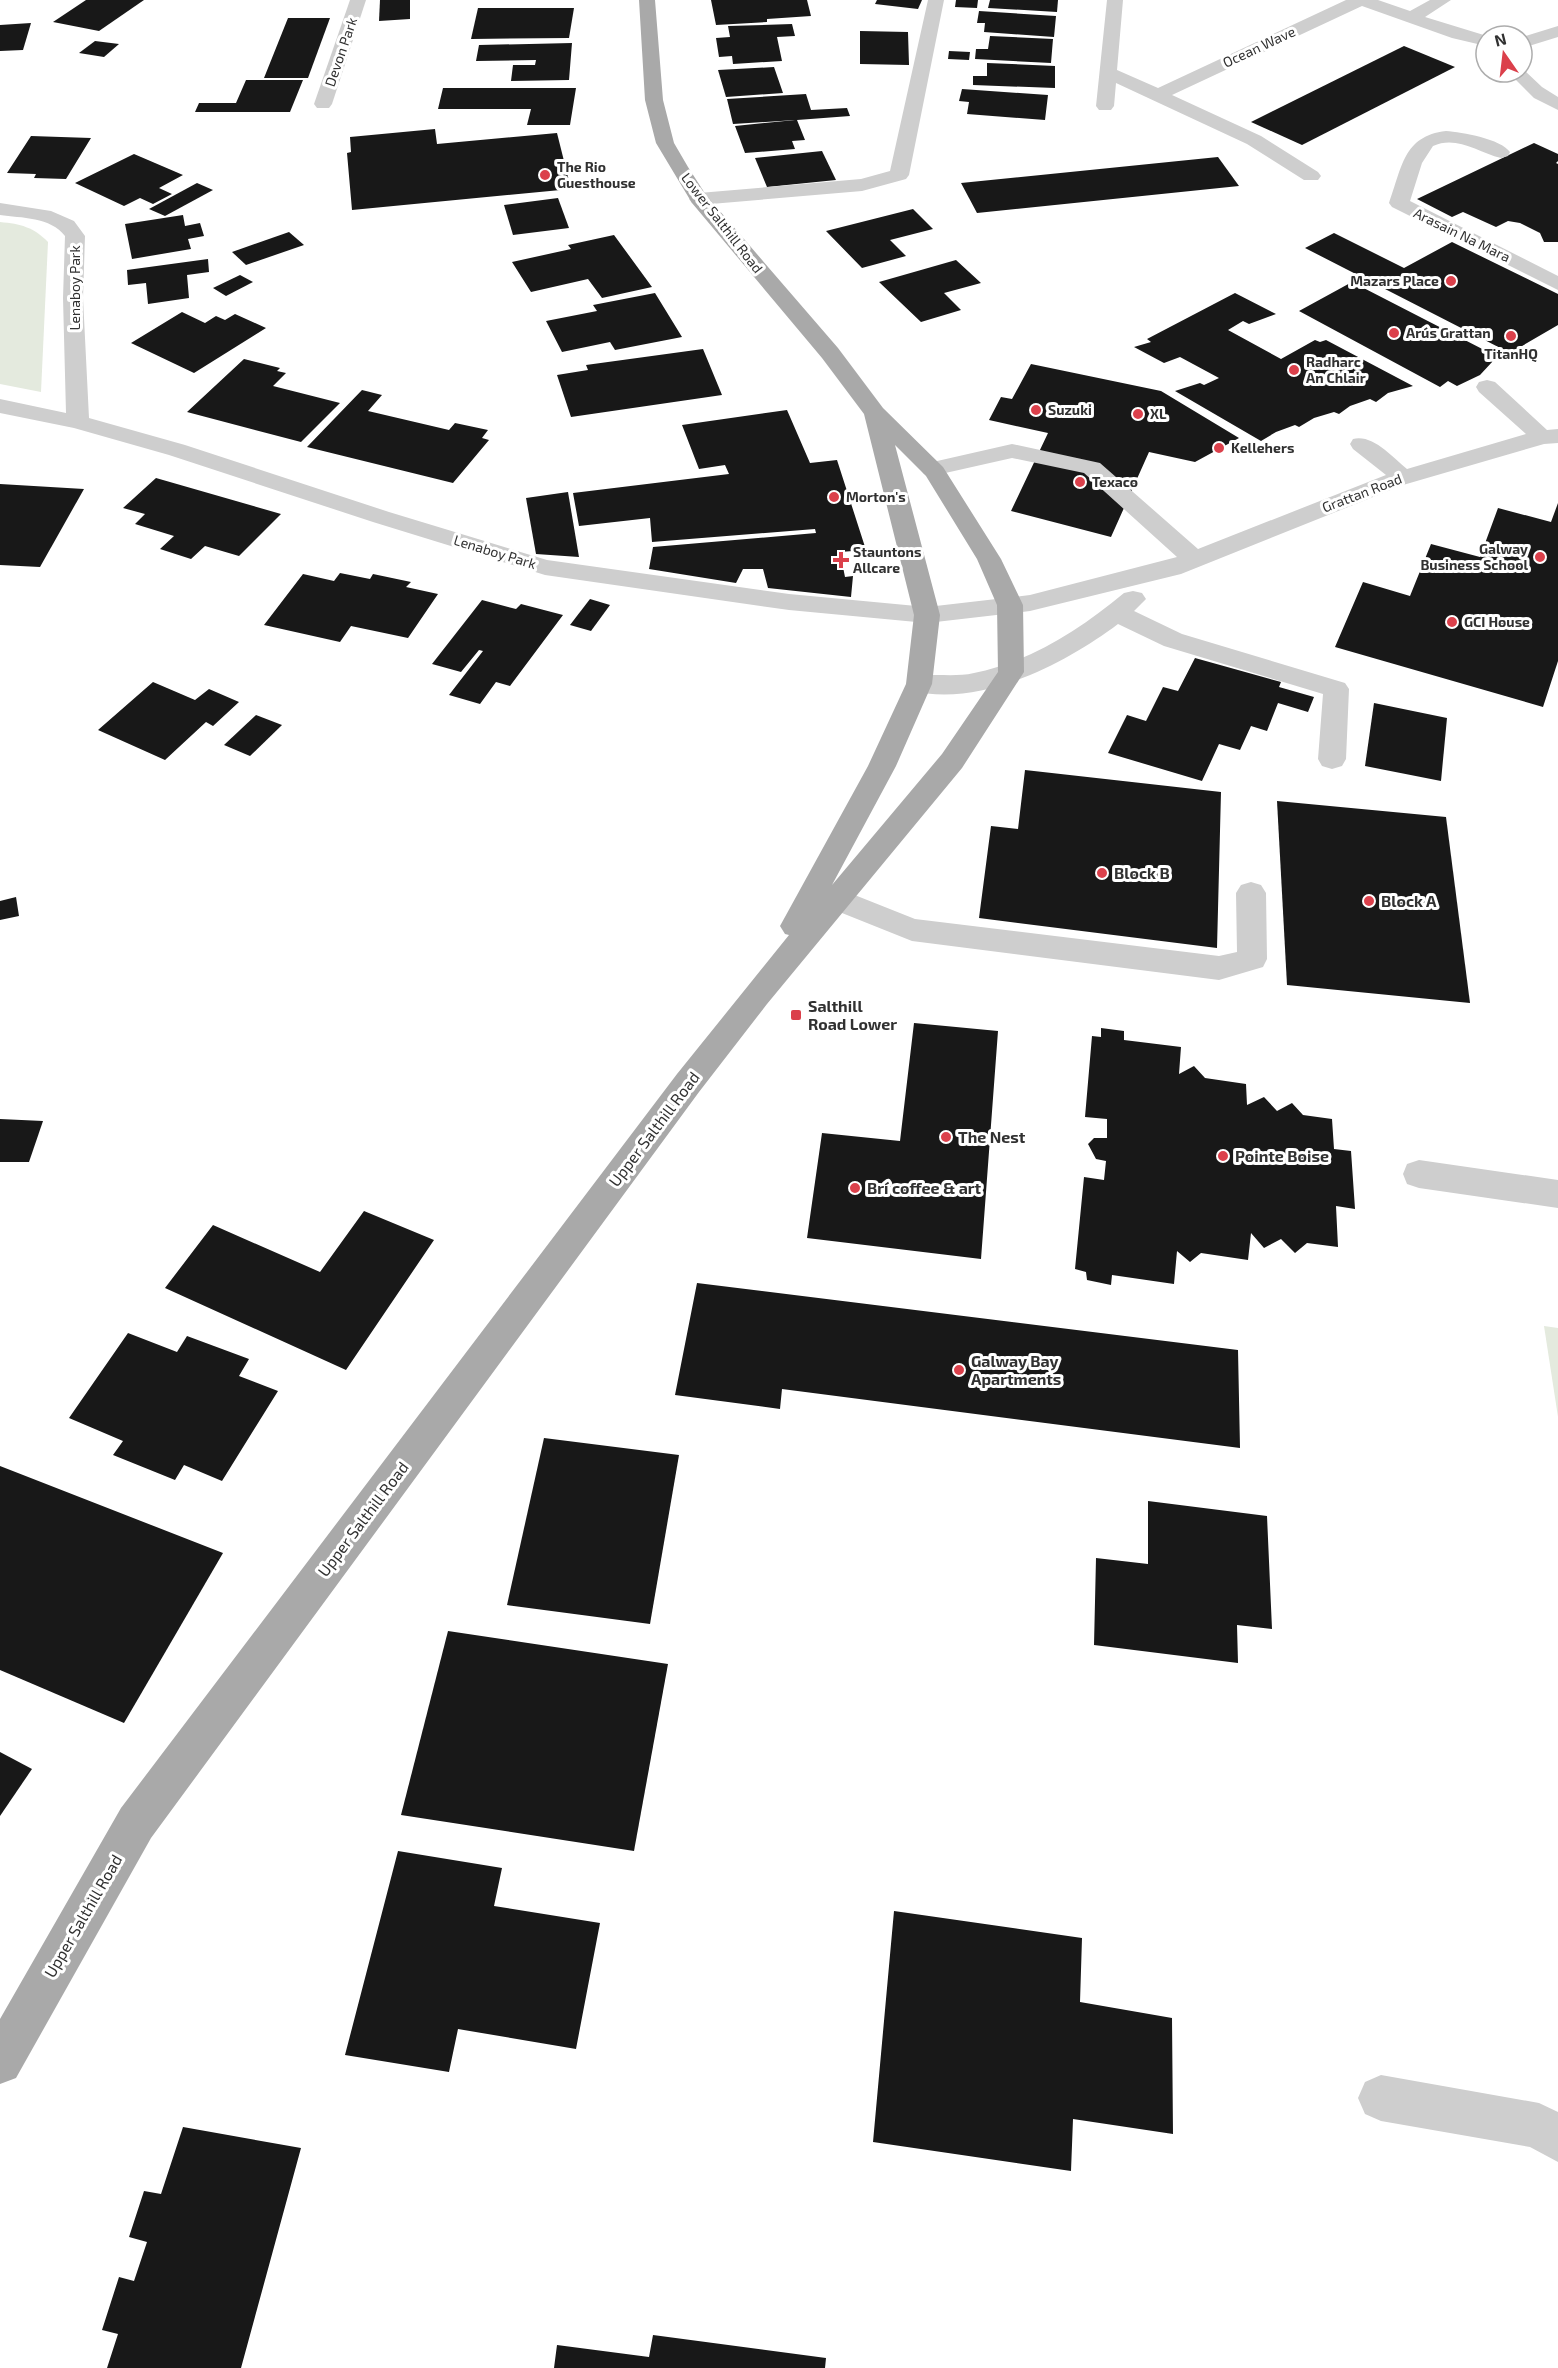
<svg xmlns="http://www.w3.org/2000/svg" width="1558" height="2368" viewBox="0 0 1558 2368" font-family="'Exo 2',sans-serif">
<rect width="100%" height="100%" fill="#fff"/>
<g fill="#e4eade">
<path d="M0 222C21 224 33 227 48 242L41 392 0 384Z"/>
<path d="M1544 1326 1558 1328V1417Z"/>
</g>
<g fill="#181818">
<path d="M86 0H144L99 31 53 22Z"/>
<path d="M380 0H410V19L379 21Z"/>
<path d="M711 0H807L811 16 767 19V22L716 25Z"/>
<path d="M877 0H922L918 9 875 4Z"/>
<path d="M956 0H978L977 8 955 7Z"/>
<path d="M990 0H1058L1057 12 988 8Z"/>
<path d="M478 8H574L569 38 471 39Z"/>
<path d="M979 11 1056 16 1054 37 984 32 985 23H977Z"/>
<path d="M288 18H330L308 78H264Z"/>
<path d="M31 23 23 50 0 51V25Z"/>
<path d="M792 24 795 36 777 37 782 61 733 64 732 56 719 57 716 38 730 37 728 26Z"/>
<path d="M860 31 908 32 909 65 860 64Z"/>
<path d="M990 36 1053 39 1051 63 975 59 976 49H988Z"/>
<path d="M95 41 119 44 104 57 79 53Z"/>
<path d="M572 43 569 80 511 81 513 65H535L536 60 476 61 479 45Z"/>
<path d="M1404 46 1455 67 1302 145 1251 122Z"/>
<path d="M949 51 970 52 969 60 948 59Z"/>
<path d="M987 63 1055 66V88L973 85V76H987Z"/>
<path d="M774 67 783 93 726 97 718 70Z"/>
<path d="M246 80H303L290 112H195L199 103H236Z"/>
<path d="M443 88H576L570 125H527L531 109H438Z"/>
<path d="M962 89 1048 95 1045 120 967 114 969 102 959 101Z"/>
<path d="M806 94 811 110 847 108 850 116 797 120 805 140 792 141 795 149 745 153 735 126 795 120 733 124 727 99Z"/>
<path d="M435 129 437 144 557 133 571 189 352 210 347 153 351 152 350 137Z"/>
<path d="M31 136 91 138 66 179 34 178 36 174 7 173Z"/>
<path d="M1534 143 1558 154V161L1556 163 1558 164V242H1544L1540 233 1520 223 1508 221 1496 227 1463 212 1452 217 1417 199Z"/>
<path d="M822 151 836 180 767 187 755 158Z"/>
<path d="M134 154 183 175 159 188 172 194 153 204 140 198 124 206 75 183Z"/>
<path d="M1218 157 1239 186 977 213 961 183Z"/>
<path d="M197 183 213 190 165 216 149 209Z"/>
<path d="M558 198 569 228 513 235 504 205Z"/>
<path d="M913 209 933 229 890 240 906 256 862 268 826 231Z"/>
<path d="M183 215 185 226 200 223 204 236 188 239 191 249 132 259 125 224Z"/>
<path d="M289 232 304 245 246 265 232 252Z"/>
<path d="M1334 233 1404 268 1452 242 1558 294V325L1510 353 1305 248Z"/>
<path d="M614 235 652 287 602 298 588 279 531 292 512 262 571 249 568 245Z"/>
<path d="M208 259 209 272 187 275 189 298 148 304 146 283 128 285 127 270Z"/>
<path d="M956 260 981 283 944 293 961 310 921 322 879 282Z"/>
<path d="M240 275 253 282 226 296 213 288Z"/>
<path d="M1352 282 1492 354 1486 358 1493 361 1480 375 1457 386 1448 381 1440 387 1299 311Z"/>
<path d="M655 293 682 337 615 350 610 342 562 352 546 321 597 311 593 305Z"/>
<path d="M1235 293 1276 314 1249 324 1243 321 1228 330 1281 359 1315 340 1320 342 1326 340 1413 386 1388 393 1376 402 1370 399 1350 406 1339 414 1334 412 1314 418 1299 427 1295 425 1276 432 1261 441 1175 391 1200 383 1204 385 1219 378 1180 357 1164 363 1134 347 1151 342 1147 339Z"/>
<path d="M182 312 205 323 216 316 225 320 235 314 266 328 194 373 131 343Z"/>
<path d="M703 349 722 395 571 417 557 375 588 370 586 365Z"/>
<path d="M244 359 280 368 277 371 286 373 273 386 340 403 301 442 187 412Z"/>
<path d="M1031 364 1161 391 1239 438 1195 462 1149 452 1111 537 1011 511 1048 433 989 420 1001 397 1012 399Z"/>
<path d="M362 390 382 395 368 411 449 430 455 423 488 430 482 438 489 440 453 483 307 447Z"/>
<path d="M787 410 810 463 837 460 866 550 840 552 845 577 853 576 851 597 768 588 763 569H743L736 583 649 569 653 547 816 533 815 529 652 542 650 518 579 526 573 493 729 474 725 465 699 469 682 425Z"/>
<path d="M156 478 281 514 239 556 205 546 191 559 160 549 174 536 135 524 145 514 123 508Z"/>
<path d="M0 484 84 489 40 567 0 565Z"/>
<path d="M568 492 579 557 536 554 526 498Z"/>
<path d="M1558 503V661L1543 707 1335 647 1363 582 1410 596 1431 544 1480 557 1498 508 1551 522Z"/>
<path d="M340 573 370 579 373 574 411 582 406 587 438 594 408 638 351 626 340 642 264 625 303 574 334 581Z"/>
<path d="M590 599 610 605 591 631 570 625Z"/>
<path d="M482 600 516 609 521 604 563 615 510 686 496 682 480 704 449 695 483 651 479 650 461 672 432 664Z"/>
<path d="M1195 658 1281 682 1279 687 1314 697 1308 712 1278 703 1267 731 1251 726 1240 750 1219 744 1202 781 1108 753 1127 715 1146 721 1163 687 1178 691Z"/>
<path d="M153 682 195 700 209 689 239 702 213 726 206 722 165 760 98 730Z"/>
<path d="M1374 703 1447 718 1441 781 1365 766Z"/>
<path d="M256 715 282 725 250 756 224 745Z"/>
<path d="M1025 770 1221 792 1217 948 979 918 991 826 1018 829Z"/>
<path d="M1277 801 1446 817 1470 1003 1287 985Z"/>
<path d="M16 897 19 916 0 920V901Z"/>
<path d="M914 1023 998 1031 981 1259 807 1238 822 1133 900 1141Z"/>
<path d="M1101 1028 1124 1031V1040L1181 1047 1179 1074 1194 1066 1205 1078 1246 1084 1247 1105 1264 1097 1277 1111 1292 1103 1303 1115 1332 1119 1334 1149 1351 1151 1355 1209 1336 1206 1338 1247 1307 1243 1295 1253 1281 1239 1264 1248 1251 1233 1248 1260 1201 1253 1190 1262 1177 1251 1174 1284 1112 1275 1111 1285 1087 1280 1086 1272 1075 1269 1084 1177 1104 1180 1106 1161 1096 1159 1088 1144 1094 1138H1107V1119L1085 1117 1092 1036 1101 1037Z"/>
<path d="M0 1119 43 1121 29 1162H0Z"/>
<path d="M364 1211 434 1240 346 1370 165 1288 213 1225 320 1272Z"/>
<path d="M697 1283 1238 1350 1240 1448 782 1389 780 1409 675 1395Z"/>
<path d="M128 1333 177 1352 187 1336 249 1359 239 1376 278 1391 222 1481 184 1465 175 1480 113 1455 123 1441 69 1418Z"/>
<path d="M544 1438 679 1455 650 1624 507 1605Z"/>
<path d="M0 1466 223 1553 124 1723 0 1670Z"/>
<path d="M1148 1501 1267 1516 1272 1629 1237 1625 1238 1663 1094 1645 1096 1558 1148 1564Z"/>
<path d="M448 1631 668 1664 634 1851 401 1815Z"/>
<path d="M0 1752 32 1769 0 1816Z"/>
<path d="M398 1851 502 1868 494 1906 600 1923 576 2049 458 2029 449 2072 345 2055Z"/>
<path d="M894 1911 1082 1938 1080 2002 1172 2018 1173 2134 1073 2119 1071 2171 873 2142Z"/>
<path d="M183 2127 301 2148 241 2368H107L118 2334 102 2330 119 2277 134 2281 147 2242 129 2237 144 2191 161 2194Z"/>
<path d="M653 2335 826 2358 825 2368H554L557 2345 649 2357Z"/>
</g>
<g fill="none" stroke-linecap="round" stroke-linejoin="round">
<g fill="#cecece" fill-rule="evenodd">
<path d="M350 0H366L332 104 329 108H317L314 104Z"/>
<path d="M928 0H944L909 175 906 179 862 191 699 205 692 203 689 199 692 195 699 193 861 179 890 171Z"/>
<path d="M1107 0H1123L1117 70 1158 88 1346 0H1378L1410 11 1430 0H1451L1425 17 1487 36 1486 46 1452 38 1362 6 1172 95 1261 136 1318 172 1321 176 1318 180H1304L1247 144 1116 83 1114 106 1111 110H1099L1096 106Z"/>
<path d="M1558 26V37L1522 48V37Z"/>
<path d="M1522 68 1542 87 1558 97V110L1534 98 1508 72H1522Z"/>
<path d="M1446 131C1462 132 1501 139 1510 152L1508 156 1501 158C1478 152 1456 135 1433 146L1422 163 1410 201 1558 276V290L1392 207 1389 203C1402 168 1403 136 1446 131Z"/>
<path d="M0 203 51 211 74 221 85 236 83 298 89 418 185 445 389 512 547 560 789 594 927 607 1030 595 1177 557 1084 473 1012 458 932 476 924 474 920 469 924 464 1012 444 1100 463 1198 549 1386 475 1353 449 1350 444 1353 439C1373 434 1392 457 1407 469L1526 434 1479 392 1476 387 1479 382 1487 380 1495 382 1547 430 1558 429V443L1544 444 1403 485 1181 574 1030 611 927 623 789 610 545 575 373 522 169 455 74 428 0 413V399L66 413 63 298 65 236C51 217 21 218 0 215Z"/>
<path d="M1133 591 1142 593 1146 599 1134 611 1182 634 1345 683 1349 689 1346 759 1342 766 1332 769 1322 766 1318 759 1323 694 1164 646 1118 624C1065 664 978 709 910 690L906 684 910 678C931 672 953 678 974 673 1032 661 1079 630 1124 593Z"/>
<path d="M1251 882 1261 885 1266 893 1267 959 1263 967 1219 980 912 941 827 907 822 899 827 891 837 888 915 919 1219 956 1237 952 1236 893 1241 885Z"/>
<path d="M1419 1160 1558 1180V1208L1419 1188 1407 1184 1403 1174 1407 1164Z"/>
<path d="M1381 2075 1539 2103 1558 2112V2162L1530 2147 1381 2121 1365 2114 1358 2098 1365 2082Z"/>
</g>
<path fill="#a9a9a9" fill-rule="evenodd" d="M639 0H655L663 100 674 143 688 167 706 195 838 348 883 408 943 467 1001 559 1023 605 1024 672 962 768 767 1004 699 1092 151 1838 16 2078 0 2084V2019L121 1808 677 1074 789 935 785 934 780 926 868 766 906 684 914 615 864 414 822 358 692 203 656 143 645 100ZM895 445 926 476 977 559 997 605 998 672 942 754 832 885 896 766 932 684 940 615Z"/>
</g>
<g fill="#db404b" stroke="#fff" stroke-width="2">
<circle cx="545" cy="175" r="6"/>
<circle cx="1451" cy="281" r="6"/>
<circle cx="1394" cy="333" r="6"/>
<circle cx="1511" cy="336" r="6"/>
<circle cx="1294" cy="370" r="6"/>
<circle cx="1036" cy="410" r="6"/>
<circle cx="1138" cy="414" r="6"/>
<circle cx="1219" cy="448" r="6"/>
<circle cx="1080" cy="482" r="6"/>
<circle cx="834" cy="497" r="6"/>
<circle cx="1540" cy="557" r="6"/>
<path d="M838 551h6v6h6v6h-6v6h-6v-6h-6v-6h6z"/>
<circle cx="1452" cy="622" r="6"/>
<circle cx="1102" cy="873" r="6"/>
<circle cx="1369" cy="901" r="6"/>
<rect x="790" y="1009" width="12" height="12" rx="3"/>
<circle cx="946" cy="1137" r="6"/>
<circle cx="1223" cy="1156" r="6"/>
<circle cx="855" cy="1188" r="6"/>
<circle cx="959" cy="1370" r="6"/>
</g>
<g text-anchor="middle" stroke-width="6" stroke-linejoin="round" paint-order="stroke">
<g font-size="14" fill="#313131" stroke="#fff">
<text transform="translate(1259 47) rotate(-25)" y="5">Ocean Wave</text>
<text transform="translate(341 52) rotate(-71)" y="5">Devon Park</text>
<text transform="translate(722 223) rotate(52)" y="5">Lower Salthill Road</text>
<text transform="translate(1462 235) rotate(26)" y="5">Arasain Na Mara</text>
<text transform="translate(75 288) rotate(-90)" y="5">Lenaboy Park</text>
<text transform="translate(1362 493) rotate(-21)" y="5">Grattan Road</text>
<text transform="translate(495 552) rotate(17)" y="5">Lenaboy Park</text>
</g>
<g font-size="14" font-weight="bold" fill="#313131" stroke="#fff" text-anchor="start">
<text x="557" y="172">The Rio<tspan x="557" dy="16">Guesthouse</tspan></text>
<text x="1439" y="286" text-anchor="end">Mazars Place</text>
<text x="1406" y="338">Arús Grattan</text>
<text x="1511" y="359" text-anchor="middle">TitanHQ</text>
<text x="1306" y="367">Radharc<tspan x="1306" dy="16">An Chlair</tspan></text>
<text x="1048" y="415">Suzuki</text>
<text x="1150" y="419">XL</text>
<text x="1231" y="453">Kellehers</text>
<text x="1092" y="487">Texaco</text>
<text x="846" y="502">Morton's</text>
<text x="1528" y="554" text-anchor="end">Galway<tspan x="1528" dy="16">Business School</tspan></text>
<text x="853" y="557">Stauntons<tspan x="853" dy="16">Allcare</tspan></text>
<text x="1464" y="627">GCI House</text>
</g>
<g font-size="16" font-weight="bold" fill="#313131" stroke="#fff" text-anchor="start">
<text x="1114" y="879">Block B</text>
<text x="1381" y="907">Block A</text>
<text x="808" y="1012">Salthill<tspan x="808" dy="18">Road Lower</tspan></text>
<text x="958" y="1143">The Nest</text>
<text x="1235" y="1162">Pointe Boise</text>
<text x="867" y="1194">Brí coffee &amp; art</text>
<text x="971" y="1367">Galway Bay<tspan x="971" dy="18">Apartments</tspan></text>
</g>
<g font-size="16" fill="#313131" stroke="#fff">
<text transform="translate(654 1129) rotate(-53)" y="6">Upper Salthill Road</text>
<text transform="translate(363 1519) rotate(-53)" y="6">Upper Salthill Road</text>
<text transform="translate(83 1916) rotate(-60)" y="6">Upper Salthill Road</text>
</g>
</g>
<g transform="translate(1504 54) rotate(346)"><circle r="28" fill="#ffffff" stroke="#adadad" stroke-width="1.5"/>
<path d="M0-4.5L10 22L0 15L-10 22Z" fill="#db404b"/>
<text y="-9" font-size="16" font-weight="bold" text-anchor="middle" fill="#313131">N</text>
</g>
</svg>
